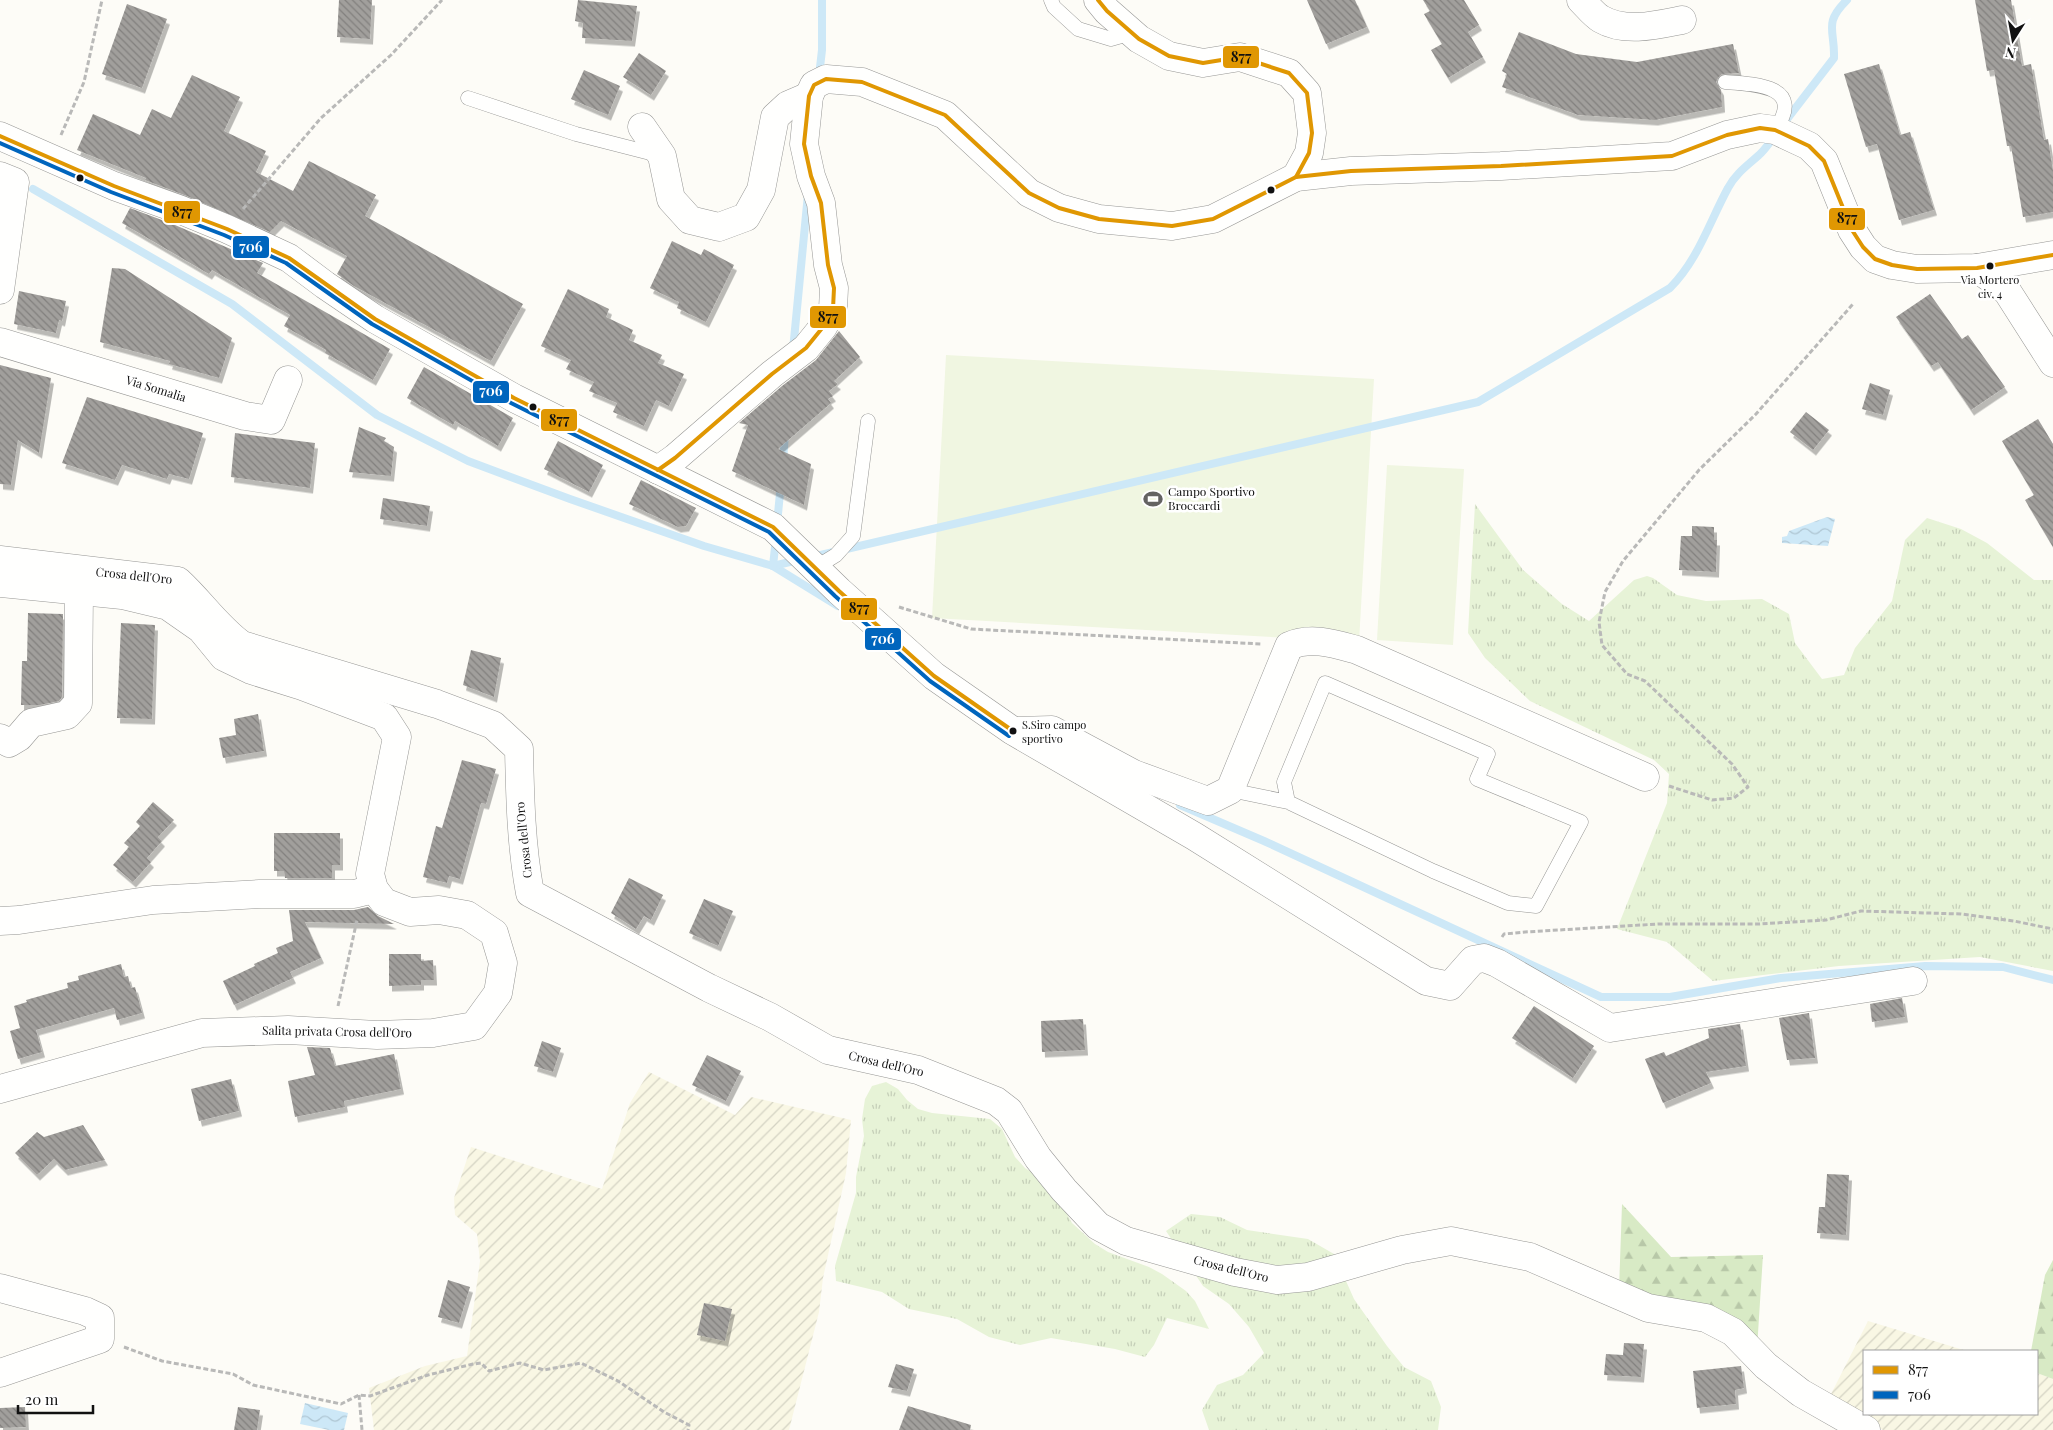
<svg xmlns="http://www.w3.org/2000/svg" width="2053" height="1430" viewBox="0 0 2053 1430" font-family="'Playfair Display',serif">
<defs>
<pattern id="farmland-furrows" width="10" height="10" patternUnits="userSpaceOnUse" patternTransform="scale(1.25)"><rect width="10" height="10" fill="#f9f7e4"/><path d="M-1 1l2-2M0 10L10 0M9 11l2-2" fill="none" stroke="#d4d3c3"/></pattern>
<pattern id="grass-tufts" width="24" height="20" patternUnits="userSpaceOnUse" patternTransform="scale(1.25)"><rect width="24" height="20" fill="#e7f3d7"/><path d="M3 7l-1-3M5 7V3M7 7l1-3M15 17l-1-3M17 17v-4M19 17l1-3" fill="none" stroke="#c5cfb8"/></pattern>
<pattern id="forest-firs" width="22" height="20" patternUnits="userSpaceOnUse" patternTransform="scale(1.25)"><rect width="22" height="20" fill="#d8eac5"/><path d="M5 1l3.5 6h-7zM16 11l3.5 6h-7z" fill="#b8c8a8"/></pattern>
<pattern id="water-waves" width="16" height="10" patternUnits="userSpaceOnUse" patternTransform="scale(1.25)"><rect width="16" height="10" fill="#cde8f7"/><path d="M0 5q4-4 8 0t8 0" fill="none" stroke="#afc6d3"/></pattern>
<pattern id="building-back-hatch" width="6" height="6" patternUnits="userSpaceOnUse" patternTransform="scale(1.25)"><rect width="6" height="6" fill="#a19f9c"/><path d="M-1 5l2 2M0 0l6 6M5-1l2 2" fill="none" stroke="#82807e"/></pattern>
<filter id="shadow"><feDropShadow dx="3" dy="5.5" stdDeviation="0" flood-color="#0004"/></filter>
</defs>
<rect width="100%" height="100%" fill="#fdfcf7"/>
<g fill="url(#farmland-furrows)">
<path d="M649 1072 735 1115 751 1097 851 1120 846 1173 823 1278 819 1312 789 1430H374L369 1388 425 1366 467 1356 480 1261 477 1234 455 1215 454 1198 471 1147 602 1189 630 1103Z"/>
<path d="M1868 1321 1967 1351H1864V1414H2037V1373L2053 1379V1430H1883L1829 1398Z"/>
</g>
<g fill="url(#grass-tufts)">
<path d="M1475 504 1523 570 1562 604 1589 621 1634 580 1647 576 1653 578 1677 595 1706 601 1762 599 1789 614 1795 643 1822 679 1844 675 1855 648 1892 601 1905 540 1927 518 1961 529 1987 543 2034 580H2053V971L1980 957 1839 966 1713 981 1667 942 1617 929 1667 803 1669 774 1654 760 1530 701 1485 658 1468 633Z"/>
<path d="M886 1082 898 1089 907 1100 918 1109 932 1113 990 1119 1002 1129 1015 1157 1025 1168 1038 1176 1058 1198 1072 1223 1095 1244 1108 1252 1149 1267 1162 1274 1186 1291 1195 1301 1209 1329 1167 1318 1154 1345 1145 1357 1115 1349 1051 1338 1020 1345 989 1337 957 1319 909 1309 882 1292 836 1281 835 1266 856 1193V1177L864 1136 862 1119 865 1099 872 1086Z"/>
<path d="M1191 1214 1220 1217 1247 1230 1308 1239 1334 1254 1354 1299 1387 1346 1404 1367 1431 1381 1441 1407 1438 1430H1209L1202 1410 1217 1385 1243 1375 1264 1353 1249 1327 1229 1304 1203 1286 1166 1231Z"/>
</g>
<g fill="url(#forest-firs)">
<path d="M1622 1204 1671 1257 1763 1255 1757 1349 1619 1290Z"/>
<path d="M2053 1260V1379L2037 1373V1351H2031L2045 1275Z"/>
</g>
<g fill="#f0f6e1">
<path d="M946 355 1374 379 1359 642 932 618Z"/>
<path d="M1387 465 1464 469 1453 645 1377 640Z"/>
</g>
<g fill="url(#water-waves)">
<path d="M1827 517 1835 519 1828 546 1782 543V537L1787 536 1789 531Z"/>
<path d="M305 1403 348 1413 344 1430H329L300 1424Z"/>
</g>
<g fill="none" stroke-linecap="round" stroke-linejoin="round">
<g stroke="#cde8f7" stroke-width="8">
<path d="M819 76 822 50V0"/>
<path d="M1784 123 1834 58C1835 29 1823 24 1847 0"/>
<path d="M33 189 232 304 377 415 468 461 570 499 704 546 773 566 838 606"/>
<path d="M793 350 808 194"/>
<path d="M783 462 785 433"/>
<path d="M777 524 781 483"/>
<path d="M812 557 1478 402 1670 288C1698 260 1709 223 1728 188 1735 174 1748 165 1759 155 1765 150 1769 143 1774 137"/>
<path d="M773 566 798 560"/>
<path d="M773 566 776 538"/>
<path d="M1180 805 1264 841 1601 997H1670L1781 978 1925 966 2003 967 2053 980"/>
</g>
</g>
<g fill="url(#building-back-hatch)" filter="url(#shadow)">
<path d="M339 0H372L370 39 337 37Z"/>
<path d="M578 0 637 6 632 41 582 38 583 23 575 21Z"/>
<path d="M1307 0H1355L1367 27 1326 44Z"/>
<path d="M1423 0H1464L1479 25 1468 32 1483 57 1448 78 1431 50 1442 44 1424 14 1430 11Z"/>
<path d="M1975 0H2011L2022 66 2031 64 2044 140 2048 139 2053 171V212L2023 217 2011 146H2007L1994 70 1987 71Z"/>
<path d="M127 4 167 19 142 88 102 74Z"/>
<path d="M1519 32 1576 54 1637 62 1733 44 1739 73 1722 74 1718 78 1716 82 1721 90 1722 107 1655 120 1578 115 1502 87 1507 74 1502 71Z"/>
<path d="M639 53 666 71 651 95 623 77Z"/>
<path d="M1879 64 1900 135 1910 132 1934 210 1899 220 1877 144 1866 147 1844 74Z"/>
<path d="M584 70 620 86 608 115 571 99Z"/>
<path d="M192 75 240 97 224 131 266 151 256 172 293 191 309 161 376 195 365 216 523 304 491 361 354 286 337 274 347 256 281 221 270 232 187 196 145 180 146 178 77 150 93 114 140 135 152 109 171 118Z"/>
<path d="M130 208 175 225 263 263 257 273 390 349 373 380 325 353 326 350 284 326 290 315 212 270 209 274 122 223Z"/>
<path d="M672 241 701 255 704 249 734 265 706 322 677 308 679 302 650 288Z"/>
<path d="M112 268 125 269 232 338 219 378 169 364 170 361 100 342Z"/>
<path d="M568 289 609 309 606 317 633 330 629 340 662 355 658 363 684 374 669 406 656 400 644 426 613 412 617 403 589 391 594 382 566 369 571 360 541 346Z"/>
<path d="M19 291 66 301 62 321 59 320 56 333 14 324Z"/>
<path d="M1930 294 1962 339 1968 335 2005 387 1971 410 1938 362 1931 366 1896 317Z"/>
<path d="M839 331 860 357 834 381 838 384 829 391 833 396 828 399 831 403 778 449 811 464 804 505 732 471 748 425 739 423 782 386 816 360Z"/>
<path d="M0 365 51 378 39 453 18 440 11 485 0 484Z"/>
<path d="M424 367 513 418 498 446 455 421 453 425 407 398Z"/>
<path d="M1870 383 1890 390 1883 415 1862 409Z"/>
<path d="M87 397 203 433 189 479 169 474 167 479 122 465 115 480 62 463Z"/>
<path d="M1806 412 1829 430 1813 450 1790 432Z"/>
<path d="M2038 419 2053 444V547L2025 500 2034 495 2002 441Z"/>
<path d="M359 427 386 438 384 441 394 447 391 476 349 472Z"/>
<path d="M235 433 315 443 310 488 231 477Z"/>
<path d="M558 441 603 465 589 492 544 469Z"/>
<path d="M641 480 696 508 686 526 678 527 629 504Z"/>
<path d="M383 498 430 506 427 526 380 519Z"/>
<path d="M1692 526 1714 527V540H1717L1716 572 1679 570 1681 536H1692Z"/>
<path d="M28 613 63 614 62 697 59 701 40 705H21L22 661H27Z"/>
<path d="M121 623 155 625 152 719 117 718Z"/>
<path d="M471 650 501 658 494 697 463 685Z"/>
<path d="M258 714 264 751 223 758 219 738 236 735 234 719Z"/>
<path d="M462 760 496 769 486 804 481 803 460 879 449 876 447 883 423 877 436 826 442 828Z"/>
<path d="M153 802 174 820 158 837 162 841 147 858 151 862 133 882 113 865 129 847 124 843 140 826 136 822Z"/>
<path d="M274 833H340V865H332V878H285L284 871H274Z"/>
<path d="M629 878 663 895 651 920 644 916 636 929 611 913Z"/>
<path d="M704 899 733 911 718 946 689 933Z"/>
<path d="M368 907 378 916 394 924 305 922 321 958 290 972 293 978 234 1005 223 981 255 966 254 964 278 953 276 948 293 941 289 910H354Z"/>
<path d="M389 954H421V961L433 960 434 980H421V985L389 986Z"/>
<path d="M121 964 124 977 128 976 131 988 135 987 142 1013 117 1020 114 1008 36 1030 42 1052 18 1059 10 1031 20 1028 14 1006 27 1002 26 1000 68 988 67 983 79 980 78 976Z"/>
<path d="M1902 998 1905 1017 1872 1022 1870 1004Z"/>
<path d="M1534 1006 1594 1046 1573 1078 1512 1038Z"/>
<path d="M1809 1013 1815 1058 1787 1060 1779 1018Z"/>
<path d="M1083 1019 1085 1050 1042 1052 1041 1021Z"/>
<path d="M1740 1024 1746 1066 1706 1072 1711 1083 1663 1103 1645 1059 1664 1052 1666 1056 1709 1038 1708 1029Z"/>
<path d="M542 1041 561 1048 553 1072 534 1066Z"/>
<path d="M307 1047 330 1048 335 1066 394 1054 401 1089 344 1101 345 1107 295 1117 288 1081 315 1075Z"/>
<path d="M707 1055 741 1071 726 1101 692 1085Z"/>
<path d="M231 1079 239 1111 199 1121 191 1089Z"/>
<path d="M83 1125 105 1160 65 1170 54 1159 37 1175 15 1153 37 1132 44 1137Z"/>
<path d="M1827 1174 1849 1175 1846 1235 1817 1233 1819 1207H1825Z"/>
<path d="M448 1280 470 1287 459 1323 438 1317Z"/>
<path d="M704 1303 732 1309 725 1341 697 1335Z"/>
<path d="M1624 1343 1644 1344 1641 1377 1604 1375 1606 1354 1623 1355Z"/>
<path d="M896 1364 914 1369 907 1391 888 1387Z"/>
<path d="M1741 1366 1744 1388 1735 1390 1736 1404 1697 1408 1693 1371Z"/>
<path d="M908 1406 971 1425 970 1430H899Z"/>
<path d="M25 1407 26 1427 0 1428V1408Z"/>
<path d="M238 1407 260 1410 257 1430H234Z"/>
</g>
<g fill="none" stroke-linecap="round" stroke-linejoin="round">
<g stroke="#979795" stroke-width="15">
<g id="lane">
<path d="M1051 0 1054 7 1078 29 1111 39 1132 33"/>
<path d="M1725 82C1756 84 1806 86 1775 130"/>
<path d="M468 98 576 134 658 155"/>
<path d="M815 568 836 555 853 536 868 421"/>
<path d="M1230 790 1288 802 1433 871 1508 903 1536 906 1581 822 1477 779 1488 754 1325 683 1284 782 1288 802"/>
</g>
</g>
<g stroke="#979795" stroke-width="29">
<g id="street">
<path d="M1098 0 1107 11 1139 39 1169 56 1203 63 1240 57 1289 73 1307 93 1312 133 1309 153 1296 177"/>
<path d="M1581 0C1587 6 1594 15 1601 19 1625 33 1657 25 1682 20"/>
<path d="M642 127 662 156 671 199 690 220 719 227 746 217 761 190 775 117 788 105 809 96"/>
<path d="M0 136 114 186 181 210 227 229 289 258 325 285 375 319 514 398 773 527 839 591 934 676 1013 731 1194 836 1426 981 1450 986 1473 960 1484 958 1497 963 1610 1028 1913 981"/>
<path d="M0 176 15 182 0 290"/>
<path d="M1977 268 2007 291 2053 363"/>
<path d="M0 342 245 416 271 420 288 380"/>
<path d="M658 470 675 458 772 374 806 348 823 327 833 309 834 288 828 265 821 203 811 176 804 144 809 96 814 85 826 79 862 82 945 115 1029 193 1059 208 1099 219 1172 226 1213 219 1296 177 1351 171 1501 166 1672 156 1727 135 1760 128 1775 130 1809 146 1824 161 1852 230 1863 247 1875 259 1892 265 1917 269 1977 268 2053 255"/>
<path d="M0 560 178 581C201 602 217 627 242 645L437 704 493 725 519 749C520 797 521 845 530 893L709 988 770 1017 828 1050 918 1070 996 1101 1009 1111 1038 1158 1064 1190 1098 1226 1126 1241 1235 1272 1277 1280 1308 1277 1402 1250 1451 1241 1530 1257 1648 1308 1706 1318 1733 1332 1766 1366 1801 1393 1866 1430"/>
<path d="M0 583 122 595 168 606 201 629 224 657 251 670 302 686 384 717 397 737 370 874 374 889 384 902 410 912 439 910 467 915 494 933 503 963 498 993 474 1026 433 1033 377 1035 288 1030 202 1033 0 1089"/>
<path d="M1014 731 1052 730 1134 774 1208 801 1230 790 1289 646C1311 636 1335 644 1357 650L1645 777"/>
<path d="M0 738 9 743 19 737 31 723 67 715 78 703 79 591"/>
<path d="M0 921 19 920 153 900 260 894H354L374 889"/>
<path d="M0 1288 85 1311 100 1318V1339L0 1373"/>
</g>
</g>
<g stroke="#b9b9b8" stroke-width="3" stroke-dasharray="5 2.5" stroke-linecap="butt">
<path d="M61 135 84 82 102 0"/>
<path d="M243 209 321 118 391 55 442 0"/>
<path d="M899 607 971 629 1261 644"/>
<path d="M1669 786 1712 800 1734 798 1748 787 1732 764 1645 681 1627 674 1602 645 1599 622 1605 592 1623 561 1699 470 1756 414 1853 304"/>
<path d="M1502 937 1504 934 1525 932 1658 924H1759L1826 920 1861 911 1961 914 2014 921 2053 929"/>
<path d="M338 1006 357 920"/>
<path d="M124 1347 162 1361 233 1374 253 1385 341 1404 359 1395 370 1396 428 1375 473 1364 481 1363 489 1371 520 1363 544 1370 581 1363 618 1381 664 1412 689 1425 688 1430"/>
<path d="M359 1395 362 1430"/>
</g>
<use href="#lane" stroke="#fffffe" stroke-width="14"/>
<use href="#street" stroke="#fffffe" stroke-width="28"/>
<g stroke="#fff" stroke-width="8">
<g id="bus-1">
<path d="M1098 0 1107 11 1139 39 1169 56 1203 63 1240 57 1289 73 1307 93 1312 133 1309 153 1296 177"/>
<path d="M0 136 114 186 227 229 289 258 375 319 514 398 773 527 839 591 934 676 1013 731"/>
<path d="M658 470 675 458 772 374 806 348 823 327 833 309 834 288 828 265 821 203 811 176 804 144 809 96 814 85 826 79 862 82 945 115 1029 193 1059 208 1099 219 1172 226 1213 219 1296 177 1351 171 1501 166 1672 156 1727 135 1760 128 1775 130 1809 146 1824 161 1852 230 1863 247 1875 259 1892 265 1917 269 1977 268 2053 255"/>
</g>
</g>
<g stroke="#fff" stroke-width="8">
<path id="bus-2" d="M0 143 111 192 224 235 286 263 372 324 511 403 769 532 835 596 930 681 1009 736"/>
</g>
<use href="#bus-1" stroke="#e09702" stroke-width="4"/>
<use href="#bus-2" stroke="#0065bd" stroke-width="4"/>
</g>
<defs>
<g id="stadium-bare" transform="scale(1.5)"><path d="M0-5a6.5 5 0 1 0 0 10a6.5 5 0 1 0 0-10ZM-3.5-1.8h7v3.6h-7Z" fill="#646362" stroke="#fff" stroke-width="2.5" paint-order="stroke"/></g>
</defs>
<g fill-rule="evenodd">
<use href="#stadium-bare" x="1153" y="499"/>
</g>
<g fill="#111" stroke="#fff" stroke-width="2">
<circle cx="80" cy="178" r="4.5"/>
<circle cx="1271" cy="190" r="4.5"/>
<circle cx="1990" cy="266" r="4.5"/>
<circle cx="533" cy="407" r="4.5"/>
<circle cx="1013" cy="731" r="4.5"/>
</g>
<g text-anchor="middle" stroke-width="5" stroke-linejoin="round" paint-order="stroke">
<g font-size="11" fill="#111" stroke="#fff">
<text x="1990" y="284">Via Mortero<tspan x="1990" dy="14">civ. 4</tspan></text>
<text x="1022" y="729" text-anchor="start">S.Siro campo<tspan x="1022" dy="14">sportivo</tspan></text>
</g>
<g font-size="12" fill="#111" stroke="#fff">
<text transform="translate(156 389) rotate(17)" y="4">Via Somalia</text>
<text transform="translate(134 576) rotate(6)" y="4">Crosa dell'Oro</text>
<text transform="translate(524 840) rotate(-96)" y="4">Crosa dell'Oro</text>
<text transform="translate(337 1032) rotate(1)" y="4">Salita privata Crosa dell'Oro</text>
<text transform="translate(886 1064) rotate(13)" y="4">Crosa dell'Oro</text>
<text transform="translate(1231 1269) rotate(14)" y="4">Crosa dell'Oro</text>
</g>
<g font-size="12" fill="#111" stroke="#fff" text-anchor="start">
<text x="1168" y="496">Campo Sportivo<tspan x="1168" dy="14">Broccardi</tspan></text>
</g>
</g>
<g stroke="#fff" stroke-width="2">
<rect x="1222" y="45" width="38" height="24" rx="5" fill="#e09702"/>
<rect x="163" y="200" width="38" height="24" rx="5" fill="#e09702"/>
<rect x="1828" y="207" width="38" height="24" rx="5" fill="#e09702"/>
<rect x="232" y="235" width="38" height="24" rx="5" fill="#0065bd"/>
<rect x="809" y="305" width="38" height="24" rx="5" fill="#e09702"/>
<rect x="472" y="380" width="38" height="24" rx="5" fill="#0065bd"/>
<rect x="540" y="408" width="38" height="24" rx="5" fill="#e09702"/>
<rect x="840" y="597" width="38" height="24" rx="5" fill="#e09702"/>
<rect x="864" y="627" width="38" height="24" rx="5" fill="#0065bd"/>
</g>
<g font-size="14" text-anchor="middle" font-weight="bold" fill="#fff">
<text x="251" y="252">706</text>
<text x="491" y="396">706</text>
<text x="883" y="644">706</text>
</g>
<g font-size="14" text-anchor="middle" font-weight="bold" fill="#111">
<text x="1241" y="62">877</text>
<text x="182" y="217">877</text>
<text x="1847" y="223">877</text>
<text x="828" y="322">877</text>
<text x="559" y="425">877</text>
<text x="859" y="613">877</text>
</g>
<rect x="1863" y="1350" width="175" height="65" fill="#ffffff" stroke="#a0a0a0"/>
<rect x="1873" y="1366" width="25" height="8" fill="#e09702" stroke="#a0a0a0"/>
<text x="1908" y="1375" font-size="15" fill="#111111">877</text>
<rect x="1873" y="1391" width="25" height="8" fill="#0065bd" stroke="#a0a0a0"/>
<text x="1908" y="1400" font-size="15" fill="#111111">706</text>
<g transform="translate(2013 40) rotate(191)" stroke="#ffffff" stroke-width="4" paint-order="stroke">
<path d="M0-4L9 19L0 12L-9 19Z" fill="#111111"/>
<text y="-8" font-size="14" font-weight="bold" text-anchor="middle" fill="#111111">N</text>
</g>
<path d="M18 1405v8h75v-8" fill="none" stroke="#111111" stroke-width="2.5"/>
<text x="25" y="1405" font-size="15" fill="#111111" stroke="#ffffff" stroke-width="4" paint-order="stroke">20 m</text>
</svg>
